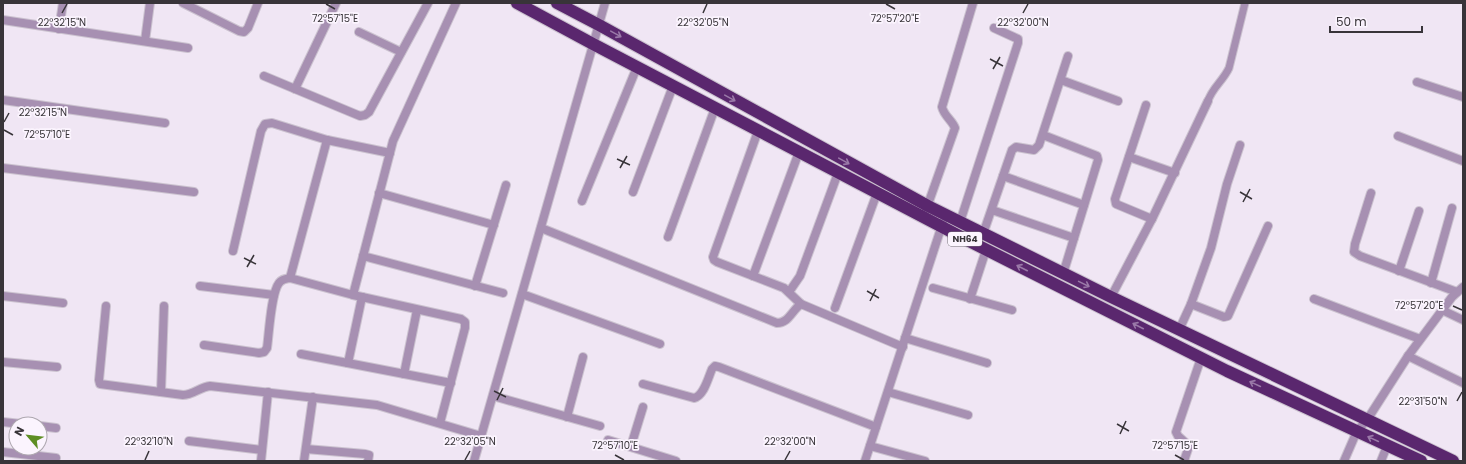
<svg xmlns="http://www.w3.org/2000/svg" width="1466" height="464" viewBox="0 0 1466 464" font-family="Poppins,sans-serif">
<rect width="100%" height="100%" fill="#f0e6f4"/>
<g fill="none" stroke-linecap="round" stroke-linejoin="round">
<g stroke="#cbc2cf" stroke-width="9">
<path id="lane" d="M1208 101C1212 88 1223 81 1229 68L1245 3"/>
</g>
<g stroke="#cbc2cf" stroke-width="10">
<g id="street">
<path d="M183 3 239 31 244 32 248 28 258 3"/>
<path d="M3 20 188 48"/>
<path d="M59 29 63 3"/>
<path d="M359 32 401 52"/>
<path d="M145 41 150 3"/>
<path d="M264 76 360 116 365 115 369 112 428 3"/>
<path d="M1061 80 1118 101"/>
<path d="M1417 82 1463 97"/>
<path d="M295 89 336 3"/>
<path d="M3 100 165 123"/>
<path d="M1146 105 1115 199 1116 204 1152 219"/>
<path d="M758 131 713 257 714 260 717 262 784 288 801 304"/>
<path d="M1043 135 1097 156 1098 160 1063 274"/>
<path d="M1398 136 1463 161"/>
<path d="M1129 157 1175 173"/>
<path d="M3 168 194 192"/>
<path d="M1003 176 1084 205"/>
<path d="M633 192 673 86"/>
<path d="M379 193 494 225"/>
<path d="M1371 193 1355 244 1354 252 1360 256 1457 292"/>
<path d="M582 201 637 67"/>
<path d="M926 210 955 128C952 120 944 116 942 107L973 3"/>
<path d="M992 210 1074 238"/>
<path d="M960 222 1018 43V39L994 28"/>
<path d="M541 228 777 323C789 323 792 310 801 304L903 347"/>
<path d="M983 234 1012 150 1016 147 1034 150 1039 145 1068 56"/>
<path d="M668 237 715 108"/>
<path d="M233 251 261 131 265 124 272 123 327 140 390 153"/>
<path d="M363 256 503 293"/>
<path d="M1399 271 1419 211"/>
<path d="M753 276 799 152"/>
<path d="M290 278 327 140"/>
<path d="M1431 283 1452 208"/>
<path d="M200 286 274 295"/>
<path d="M475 286 506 185"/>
<path d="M933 288 1012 310"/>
<path d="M789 292 800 276 838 173"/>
<path d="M522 294 660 344"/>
<path d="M353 295 393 141 456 3"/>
<path d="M3 296 63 303"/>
<path d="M1111 297 1152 219 1208 101"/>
<path d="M970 299 986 250"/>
<path d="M1314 299 1420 339"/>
<path d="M1191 304 1224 317 1228 316 1268 226"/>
<path d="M106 306 99 380 100 384 183 395C193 395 200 387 210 386L377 405 481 436"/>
<path d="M835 308 877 193"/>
<path d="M1442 310 1463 320"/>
<path d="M1179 330 1191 304 1211 248 1227 184 1240 145"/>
<path d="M905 338 987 363"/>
<path d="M204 345 259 353 264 352 267 348C269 334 271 293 279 283 282 279 285 279 290 278L353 295 461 319 465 322V328L440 423"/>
<path d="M301 354 451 383"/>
<path d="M1408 356 1463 383"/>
<path d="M3 362 57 367"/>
<path d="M348 363 362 297"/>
<path d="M404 374 417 310"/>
<path d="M643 384 694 398C704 396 708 378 712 369L715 366 719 367 876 427"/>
<path d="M161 392 164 306"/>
<path d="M888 392 968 415"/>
<path d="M493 396 600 426"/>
<path d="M567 417 583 357"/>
<path d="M3 422 21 424"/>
<path d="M40 426 56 428"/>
<path d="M608 440 676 461"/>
<path d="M189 441 262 450"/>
<path d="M631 446 643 407"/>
<path d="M870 446 925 461"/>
<path d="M306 449 365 454 369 455 368 461"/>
<path d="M3 452 56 458"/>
<path d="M261 461 268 392"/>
<path d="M304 461 313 397"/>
<path d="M474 461 605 3"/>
<path d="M865 461 943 222"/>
<path d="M1184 461 1188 449V445L1178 436 1176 432 1201 358"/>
<path d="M1344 461 1357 431 1367 420 1408 356 1452 297 1463 287"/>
<path d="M1381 461 1387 446"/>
</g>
</g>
<g stroke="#cbc2cf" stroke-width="14">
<g id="highway">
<path d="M517 3 593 44 969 241 1227 371 1421 461"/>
<path d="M557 3 599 25 928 206 1111 297 1453 461"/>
</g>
</g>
<use href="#lane" stroke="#a790b2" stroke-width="7"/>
<use href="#street" stroke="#a790b2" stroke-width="8"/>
<use href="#highway" stroke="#5a276e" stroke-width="12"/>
</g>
<defs><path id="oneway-shaft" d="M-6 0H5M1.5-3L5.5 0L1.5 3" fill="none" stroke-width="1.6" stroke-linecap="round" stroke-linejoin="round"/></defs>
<g stroke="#9a79a8">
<use href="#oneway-shaft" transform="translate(616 34) rotate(29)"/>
<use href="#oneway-shaft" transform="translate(730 98) rotate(29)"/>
<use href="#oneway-shaft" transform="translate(844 161) rotate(29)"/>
<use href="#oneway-shaft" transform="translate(1022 268) rotate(-153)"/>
<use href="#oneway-shaft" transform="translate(1084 284) rotate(26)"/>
<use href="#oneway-shaft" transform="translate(1138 326) rotate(-153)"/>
<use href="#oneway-shaft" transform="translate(1255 384) rotate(-155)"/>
<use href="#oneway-shaft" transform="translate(1373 439) rotate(-155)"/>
</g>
<path fill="none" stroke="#383439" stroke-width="1.5" d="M326 4 335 9M886 4 895 9M62 13 67 4M703 13 707 4M1023 13 1028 4M990 59 1003 66M993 69 1000 57M4 122 9 113M4 130 13 135M617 159 630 165M620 168 627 156M1240 192 1252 199M1243 202 1250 189M244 258 256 264M247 267 254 255M867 291 879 298M870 301 876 289M1453 306 1462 310M494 391 506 397M497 400 503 388M1457 401 1462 392M1117 424 1129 431M1120 434 1126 421M615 455 624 460M1175 455 1184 460M145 460 149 451M465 460 470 451M785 460 790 451"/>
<g text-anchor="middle" stroke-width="3.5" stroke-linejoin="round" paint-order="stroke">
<rect fill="#fbf4fe" stroke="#726e74" stroke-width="1" x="948" y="232" width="34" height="14" rx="3"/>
<g font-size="9" font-weight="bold" fill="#383439">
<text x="965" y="242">NH64</text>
</g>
</g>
<g font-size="10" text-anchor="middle" fill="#383439" stroke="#fbf4fe" stroke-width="3.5" stroke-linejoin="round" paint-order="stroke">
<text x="335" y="22">72°57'15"E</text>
<text x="895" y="22">72°57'20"E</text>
<text x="62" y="26">22°32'15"N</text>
<text x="703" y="26">22°32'05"N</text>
<text x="1023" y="26">22°32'00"N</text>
<text x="43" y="116">22°32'15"N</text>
<text x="47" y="138">72°57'10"E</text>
<text x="1419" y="309">72°57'20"E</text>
<text x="1423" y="405">22°31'50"N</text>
<text x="149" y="445">22°32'10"N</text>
<text x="470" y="445">22°32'05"N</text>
<text x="790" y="445">22°32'00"N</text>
<text x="615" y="449">72°57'10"E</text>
<text x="1175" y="449">72°57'15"E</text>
</g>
<rect width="1466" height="464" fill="none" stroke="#383439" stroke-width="8"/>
<g transform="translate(28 436) rotate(298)"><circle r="19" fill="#fbf4fe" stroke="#ada7af"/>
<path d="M0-3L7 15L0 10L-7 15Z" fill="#5e8e24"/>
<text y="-6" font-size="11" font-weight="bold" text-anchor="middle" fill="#383439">N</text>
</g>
<path d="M1330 26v6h92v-6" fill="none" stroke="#383439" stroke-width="2"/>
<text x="1336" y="26" font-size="12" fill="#383439" stroke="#fbf4fe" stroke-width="3" paint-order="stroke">50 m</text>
</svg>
